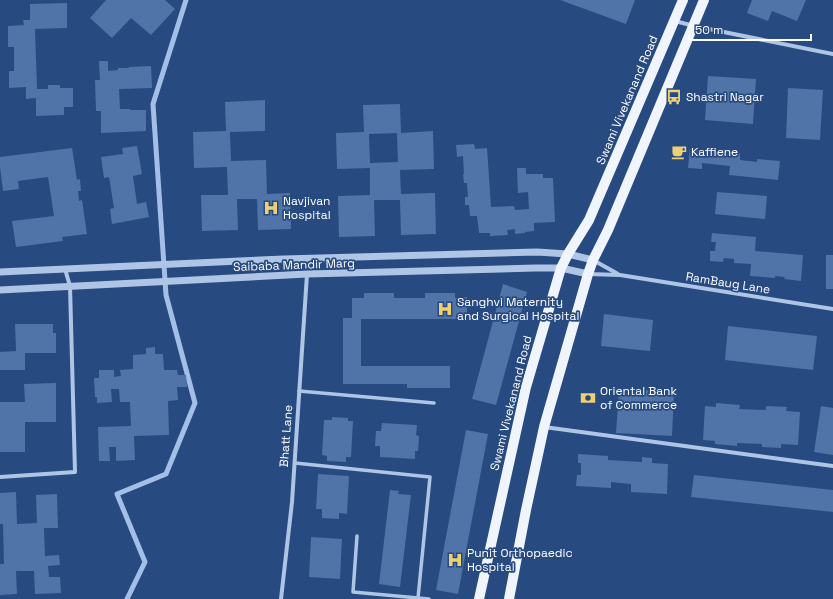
<svg xmlns="http://www.w3.org/2000/svg" width="833" height="599" viewBox="0 0 833 599" font-family="'Space Grotesk',sans-serif">
<rect width="100%" height="100%" fill="#274a80"/>
<g fill="none" stroke-linecap="round" stroke-linejoin="round">
<path stroke="#a3bfe6" stroke-width="5" d="M127 599 145 562 117 494 166 474 195 403 166 295 153 104 186 0"/>
</g>
<g fill="#5073a8" fill-rule="evenodd">
<path d="M106 0H165L175 9 151 35 131 18 112 38 90 18Z"/>
<path d="M560 0H635L626 24Z"/>
<path d="M752 0H806L797 21 772 11 768 21 747 13Z"/>
<path d="M67 3V28L35 29 37 89H48V85H60V88H73V107H64V115L36 116V98L26 99V87L9 88V71H14V47H8V26L24 25 23 20H30V4Z"/>
<path d="M99 61H108V71L118 70V68H129V67L151 66 152 88 119 89 120 109H130V110H146V131L101 133V111H96L95 80H100Z"/>
<path d="M708 76 756 79 753 124 705 120Z"/>
<path d="M788 88 823 90 820 140 786 138Z"/>
<path d="M265 100V131L230 132 231 161 266 160 267 194 290 193 291 229 258 230 257 199H237L238 230 202 231 201 195H228L227 167 194 168 193 132 226 131 225 102Z"/>
<path d="M400 104 401 133 433 131 434 169 400 170 401 194 435 193 436 234 401 235 400 200H374L375 236 339 237 338 196 370 195V168L337 169 336 133 364 132 363 105ZM397 133 398 162 370 163 369 134Z"/>
<path d="M474 144 475 149 487 148 491 207 514 206 515 210 529 209 528 192 518 193 517 168H526V174H543V178H553L555 222 534 223V231L525 232V233L515 234V229L507 230 508 235 490 236V233H479L477 216H470L469 205H465V197H468L467 183H464L463 174H464L463 156 457 157 456 145Z"/>
<path d="M137 146 142 174 133 176 137 204 146 202 149 217 112 224 110 209 114 208 109 177 104 178 101 157 123 154 122 148Z"/>
<path d="M72 148 77 180 80 179 81 191H78L79 201 82 200 87 234 62 237 63 241 16 247 12 221 54 216 48 177 18 181 19 189 3 191 0 167V157Z"/>
<path d="M690 148 740 153V160L757 162V159L780 161 778 180 729 175 730 166 702 163V169L688 168Z"/>
<path d="M717 192 767 196 765 219 715 214Z"/>
<path d="M712 233 756 237 755 251 803 255 801 281 784 279 785 277 775 276V278L750 276 751 264 734 263V259L724 258 723 262 710 261V251H715L716 242H711Z"/>
<rect x="826" y="255" width="7" height="34"/>
<path d="M503 284 527 292 496 405 472 399Z"/>
<path d="M364 293H394V298H425V293H455V298L467 297V319H361V366H450V388H407V384H343V318H352V298H364Z"/>
<path d="M604 314 653 320 650 351 601 346Z"/>
<path d="M15 324H53V333H56V353H25V370H0V352L16 351Z"/>
<path d="M728 326 817 336 813 370 725 360Z"/>
<path d="M155 347V354H163L164 370H177L178 375H186L187 387H177L178 400 168 401 169 435 134 436 135 460 116 461V447H109L110 461H99L98 427 131 426 130 402H120L119 389H111L112 402 97 403V397H95L94 378H99V370H114V377L121 376 120 370 133 369V355L146 354V348Z"/>
<path d="M56 383V422H25V452H0V402H25L24 384Z"/>
<path d="M619 389 674 392 672 436 616 433Z"/>
<path d="M716 403 740 405 739 409 766 410V406L787 407 786 411 800 412 798 445 781 444V448L762 447V444L737 443V446L715 444V441L703 440 705 406 716 407Z"/>
<path d="M821 406 833 408V455L814 452Z"/>
<path d="M332 417 348 418V421H353L351 457H346V462L327 461V456L322 455 324 420H332Z"/>
<path d="M382 423 417 425 416 435 419 436 418 451H415V459L380 457V446H375L376 431H381Z"/>
<path d="M466 430 488 434 458 594 436 590Z"/>
<path d="M578 454 608 456V460L642 462V457L652 458V463L668 464 667 494 631 492V484L611 482V488L576 486 577 475H581V463H578Z"/>
<path d="M318 474 349 476 347 514 339 513V519L322 518V509H316Z"/>
<path d="M694 475 833 490V512L691 497Z"/>
<path d="M390 490 399 491 398 494 411 495 400 587 379 584Z"/>
<path d="M16 492 17 524 37 523 36 495 57 494 58 528H44L45 556 59 555 60 565 48 566 49 577H60L61 593 35 594 34 571H16L17 594 0 595V564H4L3 524H0V493Z"/>
<path d="M311 537 342 539 340 579 309 577Z"/>
</g>
<g fill="none" stroke-linecap="round" stroke-linejoin="round">
<g stroke="#aec5e6" stroke-width="3.5">
<path d="M299 391 434 403"/>
<path d="M295 463 430 477 418 598"/>
<path d="M357 536 353 592 429 599"/>
</g>
<g stroke="#aec5e6" stroke-width="4">
<path d="M675 21 694 26 833 54"/>
<path d="M593 260 618 274"/>
<path d="M588 274 620 275 833 309"/>
<path d="M544 427 833 466"/>
<path d="M0 477 75 472 70 286 65 269"/>
<path d="M281 599 292 502 307 274"/>
</g>
<g stroke="#aec5e6" stroke-width="7">
<path d="M0 272 284 259 537 252 568 254 593 260"/>
<path d="M0 290 307 274 535 268H561L588 274"/>
</g>
<g stroke="#eff4fd" stroke-width="10">
<path d="M479 599 526 387 561 268 568 254 589 220 683 0"/>
<path d="M509 599 526 510 544 427 588 274 593 260 608 230 704 0"/>
</g>
</g>
<defs>
<g id="bus-bare" transform="scale(1.2)"><path d="M-5-6H5V4H4V6H2V4H-2V6H-4V4H-5ZM-3.5-4V0h7V-4ZM-3.5 1.2v1.5H-2V1.2ZM2 1.2v1.5H3.5V1.2Z" fill="#eed074" stroke="#274a80" stroke-width="2.5" paint-order="stroke"/></g>
<g id="cafe-bare" transform="scale(1.2)"><path d="M-5.5-4.5H6V0H3Q3 3.5 0 3.5H-2.5Q-5.5 3.5-5.5 0ZM3-3.2v2h1.7v-2ZM-6 4.5H4V6H-6Z" fill="#eed074" stroke="#274a80" stroke-width="2.5" paint-order="stroke"/></g>
<g id="hospital-bare" transform="scale(1.2)"><path d="M-5-5h3v3.5h4V-5h3V5h-3V1.5h-4V5h-3Z" fill="#eed074" stroke="#274a80" stroke-width="2.5" paint-order="stroke"/></g>
<g id="bank-bare" transform="scale(1.2)"><path d="M-6-4H6V4H-6ZM0-2.3a2.3 2.3 0 1 0 0 4.6a2.3 2.3 0 1 0 0-4.6Z" fill="#eed074" stroke="#274a80" stroke-width="2.5" paint-order="stroke"/></g>
</defs>
<g fill-rule="evenodd">
<use href="#bus-bare" x="674" y="97"/>
<use href="#cafe-bare" x="679" y="152"/>
<use href="#hospital-bare" x="271" y="208"/>
<use href="#hospital-bare" x="445" y="309"/>
<use href="#bank-bare" x="588" y="398"/>
<use href="#hospital-bare" x="455" y="560"/>
</g>
<g text-anchor="middle" stroke-width="3.5" stroke-linejoin="round" paint-order="stroke">
<g font-size="12" fill="#fff" stroke="#274a80" text-anchor="start">
<text x="686" y="101">Shastri Nagar</text>
<text x="691" y="156">Kaffiene</text>
<text x="283" y="205">Navjivan<tspan x="283" dy="14">Hospital</tspan></text>
<text x="457" y="306">Sanghvi Maternity<tspan x="457" dy="14">and Surgical Hospital</tspan></text>
<text x="600" y="395">Oriental Bank<tspan x="600" dy="14">of Commerce</tspan></text>
<text x="467" y="557">Punit Orthopaedic<tspan x="467" dy="14">Hospital</tspan></text>
</g>
<g font-size="12" fill="#fff" stroke="#274a80">
<text transform="translate(627 100) rotate(-67)" y="4">Swami Vivekanand Road</text>
<text transform="translate(294 265) rotate(-2)" y="4">Saibaba Mandir Marg</text>
<text transform="translate(728 283) rotate(9)" y="4">RamBaug Lane</text>
<text transform="translate(511 403) rotate(-76)" y="4">Swami Vivekanand Road</text>
<text transform="translate(286 436) rotate(-86)" y="4">Bhatt Lane</text>
</g>
</g>
<path d="M689 34v6h122v-6" fill="none" stroke="#ffffff" stroke-width="2"/>
<text x="695" y="34" font-size="12" fill="#ffffff" stroke="#274a80" stroke-width="3" paint-order="stroke">50 m</text>
</svg>
